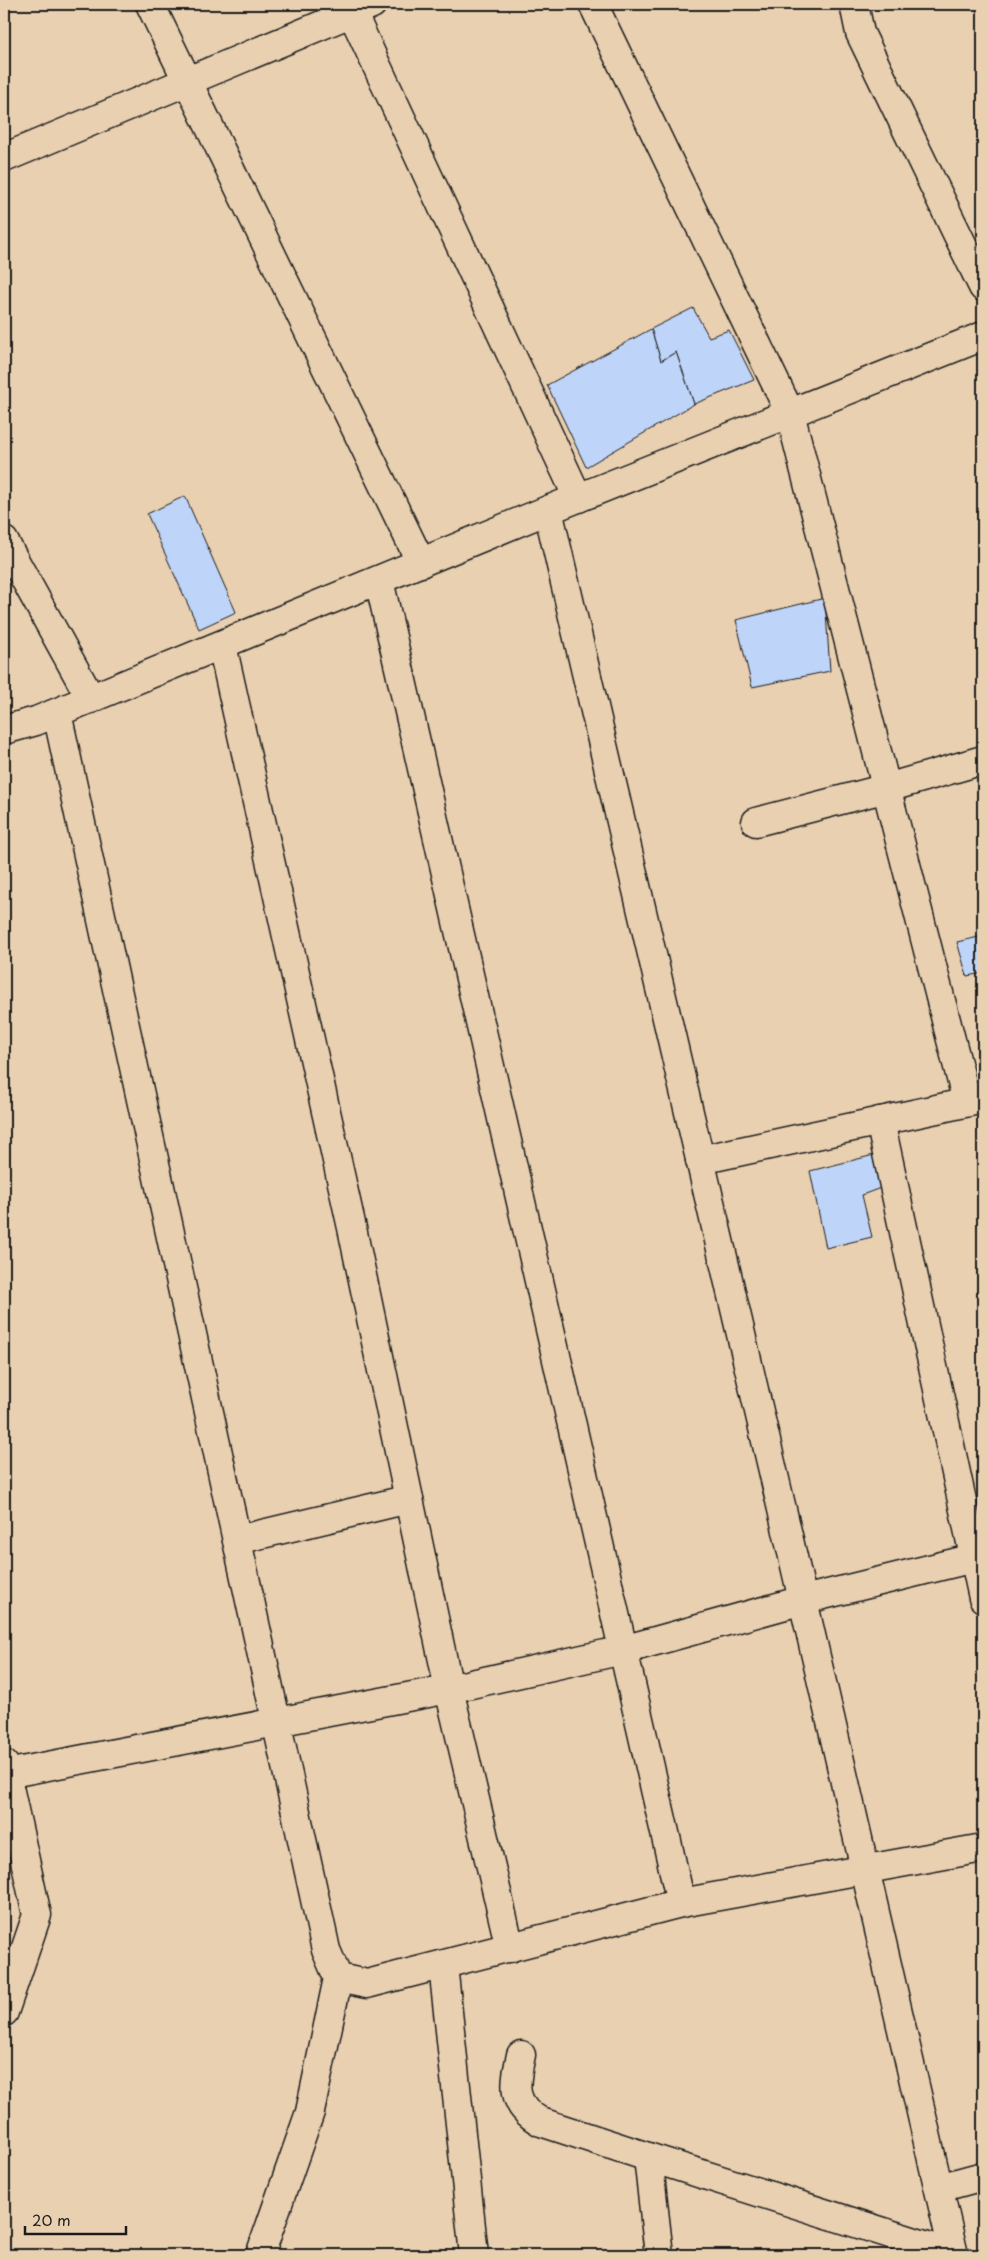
<svg xmlns="http://www.w3.org/2000/svg" width="987" height="2259" viewBox="0 0 987 2259" font-family="'Playpen Sans',sans-serif">
<rect width="100%" height="100%" fill="#e9d0b1"/>
<filter id="ink" filterUnits="userSpaceOnUse"><feTurbulence type="fractalNoise" baseFrequency=".02" numOctaves="2"/><feDisplacementMap in="SourceGraphic" scale="10" xChannelSelector="R" yChannelSelector="G"/><feConvolveMatrix kernelMatrix="1 2 1 2 8 2 1 2 1" color-interpolation-filters="sRGB"/></filter>
<g filter="url(#ink)">
<g fill="#bed4f8" stroke="#1c1c1c">
<path d="M693 308 709 337 729 330 754 380 694 404 676 352 661 361 651 329Z"/>
<path d="M651 329 661 361 676 352 694 404 586 467 547 385Z"/>
<path d="M185 496 236 612 199 629 147 514Z"/>
<path d="M825 598 830 671 752 687 736 620Z"/>
<path d="M983 936V973L967 976 957 942Z"/>
<path d="M886 1152 883 1187 862 1195 872 1237 826 1248 810 1171Z"/>
</g>
<g fill="none" stroke-linecap="round" stroke-linejoin="round">
<g stroke="#1c1c1c" stroke-width="31">
<g id="street">
<path d="M150 4 421 563"/>
<path d="M348 4 578 498"/>
<path d="M593 4 790 413 967 1102"/>
<path d="M854 4 860 33 983 287"/>
<path d="M4 158 372 4"/>
<path d="M548 510 784 1518 954 2255"/>
<path d="M4 541 91 699"/>
<path d="M379 580 681 1903"/>
<path d="M222 645 352 1228 449 1689 510 1948"/>
<path d="M57 713 326 1950 338 1978 367 1984 681 1903 983 1848"/>
<path d="M756 822 887 788 983 760"/>
<path d="M880 1121 983 1598"/>
<path d="M700 1160 983 1099"/>
<path d="M237 1540 409 1499"/>
<path d="M4 1764 37 1915 4 2012"/>
<path d="M6 1774 449 1689 623 1650 803 1600 974 1558"/>
<path d="M443 1965 474 2255"/>
<path d="M521 2055C514 2086 511 2105 541 2122L648 2157"/>
<path d="M939 2188 983 2176"/>
<path d="M260 2255 310 2112 338 1978"/>
<path d="M659 2255 648 2157 953 2254"/>
</g>
</g>
<g stroke="#1c1c1c" stroke-width="31">
<path id="secondary" d="M4 730 36 721 548 510 983 336"/>
</g>
<use href="#street" stroke="#e9d0b1" stroke-width="28"/>
<use href="#secondary" stroke="#e9d0b1" stroke-width="28"/>
</g>
</g>
<rect width="987" height="2259" fill="none" stroke="#e9d0b1" stroke-width="20"/>
<rect x="10" y="10" width="967" height="2239" fill="none" stroke="#1c1c1c" stroke-width="2" filter="url(#ink)"/>
<path d="M25 2226v8h101v-8" fill="none" stroke="#1c1c1c" stroke-width="2.5"/>
<text x="32" y="2226" font-size="15" fill="#1c1c1c" stroke="#e9d0b1" stroke-width="4" paint-order="stroke">20 m</text>
</svg>
